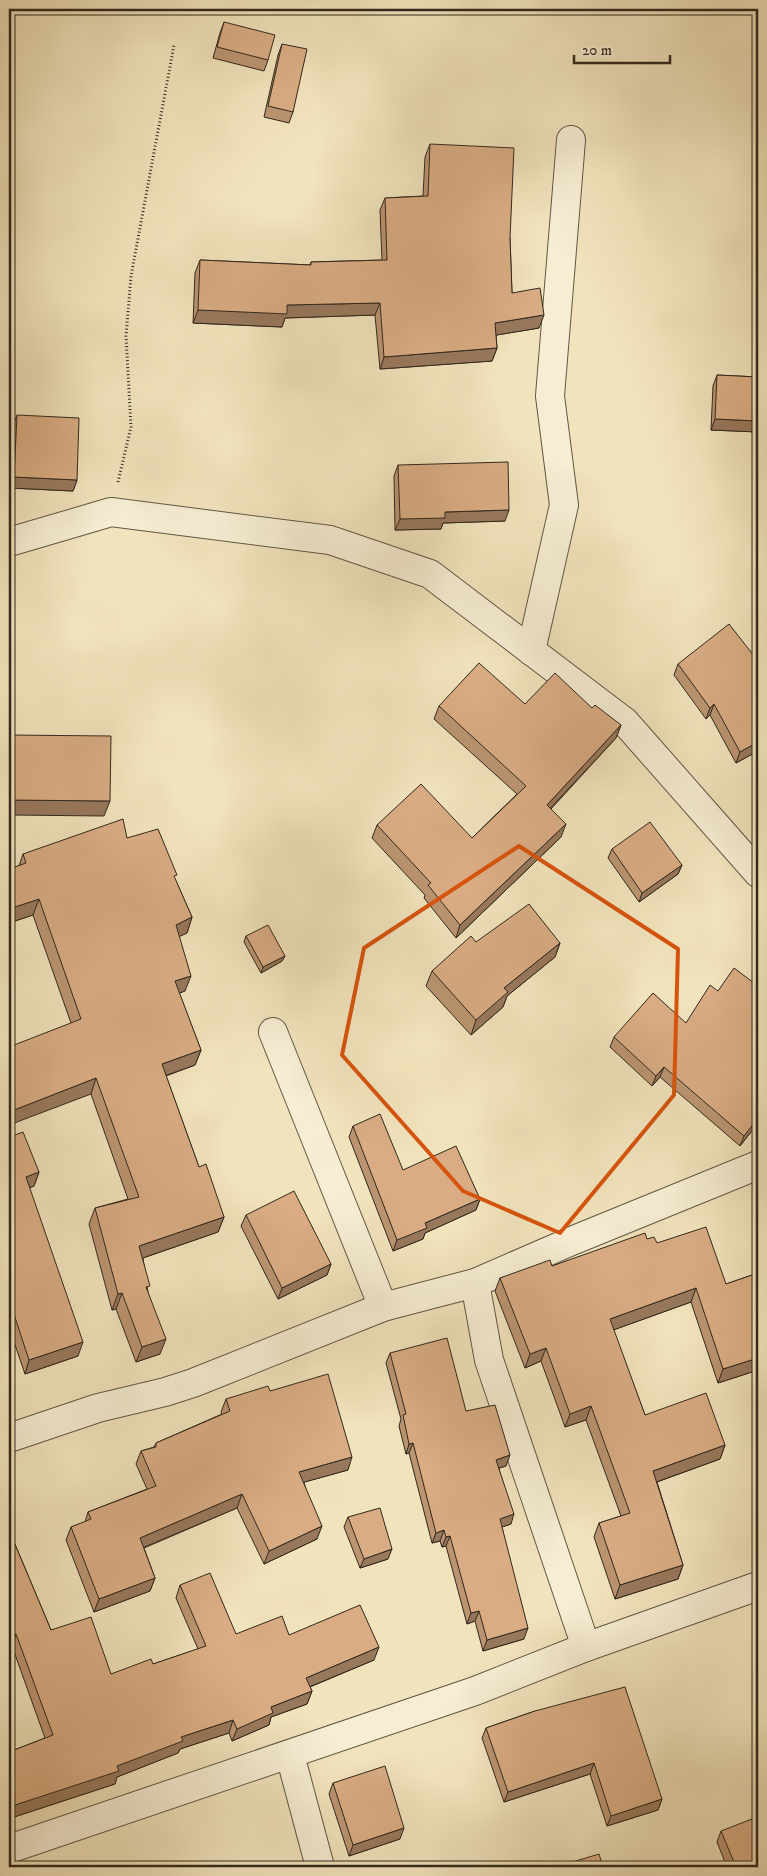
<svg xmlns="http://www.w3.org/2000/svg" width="767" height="1876" viewBox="0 0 767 1876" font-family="'IM FELL DW Pica',serif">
<rect width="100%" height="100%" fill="#f1e3bc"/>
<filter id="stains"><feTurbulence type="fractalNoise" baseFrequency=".004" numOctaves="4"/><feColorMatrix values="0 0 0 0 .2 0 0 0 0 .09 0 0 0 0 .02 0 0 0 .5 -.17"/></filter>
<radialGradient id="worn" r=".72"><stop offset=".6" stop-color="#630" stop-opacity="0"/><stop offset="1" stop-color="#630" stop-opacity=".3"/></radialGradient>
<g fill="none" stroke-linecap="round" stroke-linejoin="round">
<g stroke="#615744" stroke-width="30">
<g id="minor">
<path d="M9 542 111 512 330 540 430 574 625 722 758 873"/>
<path d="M531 651 564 505 550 396 571 140"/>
<path d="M273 1032 383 1307"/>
<path d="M475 1283 489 1360 586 1647"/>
<path d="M9 1438 98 1408 165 1392 193 1383 383 1307 475 1283 574 1240 758 1165"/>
<path d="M290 1755 320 1867"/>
<path d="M9 1849 475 1691 586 1647 758 1586"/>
</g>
</g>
<path stroke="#31281c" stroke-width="3" stroke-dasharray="1 2.5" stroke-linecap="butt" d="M118 482 131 427 126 336 131 276 174 45"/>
<use href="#minor" stroke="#f6edd3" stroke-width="28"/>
</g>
<g fill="#bb9471" stroke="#31281c">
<path d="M224 22 268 60 264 71 213 58 220 33Z"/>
<path d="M282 44 293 112 289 123 264 117 278 55Z"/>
<path d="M430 144 510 238 512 293 539 328 496 335 497 348 492 361 380 369 375 315 285 318 282 327 193 323 195 273 200 260 310 265 311 262 382 260 380 210 385 198 423 196 425 157Z"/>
<path d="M717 375 758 377V432L711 430 713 386Z"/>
<path d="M17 415 77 480 73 491 10 488 13 426Z"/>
<path d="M398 465 505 521 443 523 441 529 395 530 394 476Z"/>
<path d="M758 661V751L736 763 710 715 706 719 674 675 678 664Z"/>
<path d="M525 704 592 708 621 725 616 738 551 809 561 837 456 938 424 898 425 895 372 838 377 825 472 838 517 794 434 719 439 706Z"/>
<path d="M127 838 175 879 192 917 187 933 179 936 185 991 179 993 201 1050 195 1065 166 1076 199 1167 224 1217 218 1232 143 1258 148 1292 160 1354 136 1362 116 1309 112 1310 89 1224 95 1208 128 1199 91 1094 71 1023 33 915 9 923V869L19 866 23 854Z"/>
<path d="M612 849 682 865 678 874 639 902 608 858Z"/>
<path d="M246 936 285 956 282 961 261 973 244 942Z"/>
<path d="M476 942 560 943 555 957 507 996 503 1007 471 1035 426 986 432 971Z"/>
<path d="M614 1037 758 1123 740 1146 660 1077 652 1086 610 1047Z"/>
<path d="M353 1126 403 1170 480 1199 476 1210 425 1233 423 1239 393 1251 349 1137Z"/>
<path d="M9 1137 39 1172 34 1186 29 1188 78 1356 25 1374 9 1327Z"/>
<path d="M758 1177V1194L755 1185Z"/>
<path d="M758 1199V1229L753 1213Z"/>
<path d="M246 1215 331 1264 327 1275 278 1299 241 1226Z"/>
<path d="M647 1239 657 1243 726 1284 758 1273V1370L718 1383 691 1302 613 1330 645 1415 725 1445 720 1459 657 1482 683 1565 678 1579 615 1599 594 1537 599 1523 621 1516 586 1420 565 1427 541 1361 525 1368 495 1291 500 1278 552 1266Z"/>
<path d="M390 1353 466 1411 506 1466 499 1468 511 1524 502 1527 524 1639 483 1651 475 1621 467 1624 446 1546 442 1547 440 1541 432 1543 409 1453 406 1454 399 1426 401 1419 386 1363Z"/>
<path d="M270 1391 348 1470 304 1482 317 1539 264 1564 237 1508 144 1548 155 1578 150 1591 94 1612 66 1540 71 1527 85 1522 88 1512 147 1489 136 1464 141 1451 154 1447 156 1443 222 1414 221 1412 226 1399Z"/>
<path d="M348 1517 388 1559 360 1568 344 1527Z"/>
<path d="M9 1530 51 1630 111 1674 153 1664 198 1649 176 1598 180 1585 236 1634 289 1635 374 1660 310 1687 312 1691 307 1704 271 1717 269 1725 232 1741 229 1733 180 1749 178 1753 117 1777 115 1784 11 1818 9 1813V1752L45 1738 12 1646Z"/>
<path d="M535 1711 662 1799 658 1810 607 1826 590 1774 504 1802 482 1738 486 1728Z"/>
<path d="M333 1783 400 1839 349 1856 329 1794Z"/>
<path d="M721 1831 758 1867H727L717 1842Z"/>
</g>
<g fill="#98785c" stroke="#31281c">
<path d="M380 303 375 315 285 318 282 327 193 323 198 310 287 305Z"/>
<path d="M544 315 539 328 491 336 495 323Z"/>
<path d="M497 348 492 361 380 369 384 357Z"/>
<path d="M715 419 758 421V432L711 430Z"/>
<path d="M14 477 77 480 73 491 10 488Z"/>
<path d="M509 510 505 521 443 523 441 529 395 530 400 519 445 512Z"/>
<path d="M714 704 710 715 706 719 710 708Z"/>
<path d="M621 725 616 738 542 817 547 805Z"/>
<path d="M758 742V751L736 763 740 752Z"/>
<path d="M9 800 110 801 104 816 9 815Z"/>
<path d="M566 824 561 837 456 938 460 925Z"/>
<path d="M682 865 678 874 639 902 642 893Z"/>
<path d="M39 899 33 915 9 923V909Z"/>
<path d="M192 917 187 933 170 941 176 925Z"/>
<path d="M560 943 555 957 507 996 503 1007 471 1035 476 1020 504 988Z"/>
<path d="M285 956 282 961 261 973 263 967Z"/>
<path d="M191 976 185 991 169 997 175 981Z"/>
<path d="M201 1050 195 1065 156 1079 162 1064Z"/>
<path d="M664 1067 660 1077 652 1086 656 1076Z"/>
<path d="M96 1078 91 1094 9 1125V1112Z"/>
<path d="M758 1118V1123L740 1146 744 1136Z"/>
<path d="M39 1172 34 1186 21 1191 26 1177Z"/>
<path d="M480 1199 476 1210 425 1233 423 1239 393 1251 397 1240 425 1223Z"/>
<path d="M224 1217 218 1232 134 1261 139 1246Z"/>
<path d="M331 1264 327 1275 278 1299 282 1288Z"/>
<path d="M696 1288 691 1302 605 1333 610 1319Z"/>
<path d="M122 1293 116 1309 112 1310 118 1294Z"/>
<path d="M166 1339 160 1354 136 1362 142 1347Z"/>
<path d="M83 1342 78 1356 25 1374 29 1360Z"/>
<path d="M546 1348 541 1361 525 1368 530 1354Z"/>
<path d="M758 1358V1370L718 1383 723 1369Z"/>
<path d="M591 1406 586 1420 565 1427 570 1414Z"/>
<path d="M413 1443 409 1453 406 1454 409 1444Z"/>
<path d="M725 1445 720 1459 648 1485 653 1471Z"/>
<path d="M510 1455 506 1466 492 1470 496 1460Z"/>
<path d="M352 1457 348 1470 294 1485 299 1472Z"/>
<path d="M242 1494 237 1508 135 1551 140 1538Z"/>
<path d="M514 1514 511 1524 496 1529 500 1519Z"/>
<path d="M322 1526 317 1539 264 1564 269 1551Z"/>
<path d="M444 1530 440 1541 432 1543 436 1533Z"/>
<path d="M450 1536 446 1546 442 1547 446 1537Z"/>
<path d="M392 1549 388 1559 360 1568 364 1559Z"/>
<path d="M683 1565 678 1579 615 1599 620 1585Z"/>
<path d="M155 1578 150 1591 94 1612 99 1599Z"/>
<path d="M479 1611 475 1621 467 1624 471 1613Z"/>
<path d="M528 1628 524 1639 483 1651 487 1640Z"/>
<path d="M16 1634 12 1646 9 1647V1636Z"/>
<path d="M379 1647 374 1660 302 1690 306 1678Z"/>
<path d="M312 1691 307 1704 271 1717 269 1725 232 1741 237 1729 271 1707Z"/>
<path d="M233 1720 229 1733 180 1749 178 1753 117 1777 115 1784 11 1818 15 1805 117 1766 181 1737Z"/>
<path d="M594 1763 590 1774 504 1802 508 1792Z"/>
<path d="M662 1799 658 1810 607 1826 611 1816Z"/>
<path d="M404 1828 400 1839 349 1856 353 1845Z"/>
<path d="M758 1859V1867H736Z"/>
</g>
<g fill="#d9ac83" stroke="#31281c">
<path d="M224 22 275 35 268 60 217 47Z"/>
<path d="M282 44 307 49 293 112 268 106Z"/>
<path d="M430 144 514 148 510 238 512 293 540 288 544 315 495 323 497 348 384 357 380 303 287 305V314L198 310 200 260 311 265V262L387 260 385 198 428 196Z"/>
<path d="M717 375 758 377V421L715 419Z"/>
<path d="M17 415 79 418 77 480 14 477Z"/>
<path d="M508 462 509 510 445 512V518L400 519 398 465Z"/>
<path d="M729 624 758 661V742L740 752 714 704 710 708 678 664Z"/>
<path d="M479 663 525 704 555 673 592 708 595 705 621 725 547 805 566 824 460 925 428 885 431 883 377 825 421 784 472 838 526 786 439 706Z"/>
<path d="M9 735 111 736 110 801 9 800Z"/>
<path d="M123 819 127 838 158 829 177 875 174 876 192 917 176 925 191 976 175 981 201 1050 162 1064 199 1167 206 1164 224 1217 139 1246 150 1286 146 1287 166 1339 142 1347 122 1293 118 1294 95 1208 139 1197 96 1078 9 1112V1047L81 1019 39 899 9 909V869L26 863 23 854Z"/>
<path d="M650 822 682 865 642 893 612 849Z"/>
<path d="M529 904 560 943 504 988 508 992 476 1020 432 971 471 936 476 942Z"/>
<path d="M268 925 285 956 263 967 246 936Z"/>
<path d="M734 968 758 986V1118L744 1136 664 1067 656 1076 614 1037 653 993 686 1023 710 985 718 991Z"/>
<path d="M380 1114 403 1170 456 1146 480 1199 425 1223 427 1228 397 1240 353 1126Z"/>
<path d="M23 1132 39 1172 26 1177 83 1342 29 1360 9 1299V1137Z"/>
<path d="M294 1191 331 1264 282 1288 246 1215Z"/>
<path d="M706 1227 726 1284 758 1273V1358L723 1369 696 1288 610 1319 645 1415 706 1393 725 1445 653 1471 683 1565 620 1585 599 1523 630 1513 591 1406 570 1414 546 1348 530 1354 500 1278 550 1260 552 1266 645 1233 647 1239 654 1237 657 1243Z"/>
<path d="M447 1338 466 1411 495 1405 510 1455 496 1460 514 1514 500 1519 528 1628 487 1640 479 1611 471 1613 450 1536 446 1537 444 1530 436 1533 413 1443 409 1444 403 1415 406 1414 390 1353Z"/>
<path d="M328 1374 352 1457 299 1472 322 1526 269 1551 242 1494 140 1538 155 1578 99 1599 71 1527 91 1519 88 1512 156 1486 141 1451 156 1447V1443L230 1411 226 1399 268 1386 270 1391Z"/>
<path d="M380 1508 392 1549 364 1559 348 1517Z"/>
<path d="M9 1530 51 1630 91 1617 111 1674 151 1659 153 1664 206 1646 180 1585 210 1573 236 1634 282 1616 289 1635 360 1605 379 1647 306 1678 312 1691 271 1707 273 1713 237 1729 233 1720 181 1737 183 1741 117 1766 119 1771 15 1805 9 1788V1752L53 1735 16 1634 9 1636Z"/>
<path d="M625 1687 662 1799 611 1816 594 1763 508 1792 486 1728 535 1711Z"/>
<path d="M385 1766 404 1828 353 1845 333 1783Z"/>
<path d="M752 1819 758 1834V1859L736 1867 721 1831Z"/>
<path d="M599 1854 603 1867H556Z"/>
</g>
<path fill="none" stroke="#d6540e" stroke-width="4" stroke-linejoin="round" d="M519 846 678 949 674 1095 560 1233 463 1191 342 1055 364 948Z"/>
<rect width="767" height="1876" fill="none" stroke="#f1e3bc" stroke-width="30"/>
<rect x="10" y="10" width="747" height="1856" fill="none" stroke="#31281c" stroke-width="2.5"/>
<rect x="15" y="15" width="737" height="1846" fill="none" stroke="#31281c"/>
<path d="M574 55v8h96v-8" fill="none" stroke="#31281c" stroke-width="2.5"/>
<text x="582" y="55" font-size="15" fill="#31281c" stroke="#f6edd3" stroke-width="4" paint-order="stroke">20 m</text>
<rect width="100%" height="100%" filter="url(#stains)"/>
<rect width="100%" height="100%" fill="url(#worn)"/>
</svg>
